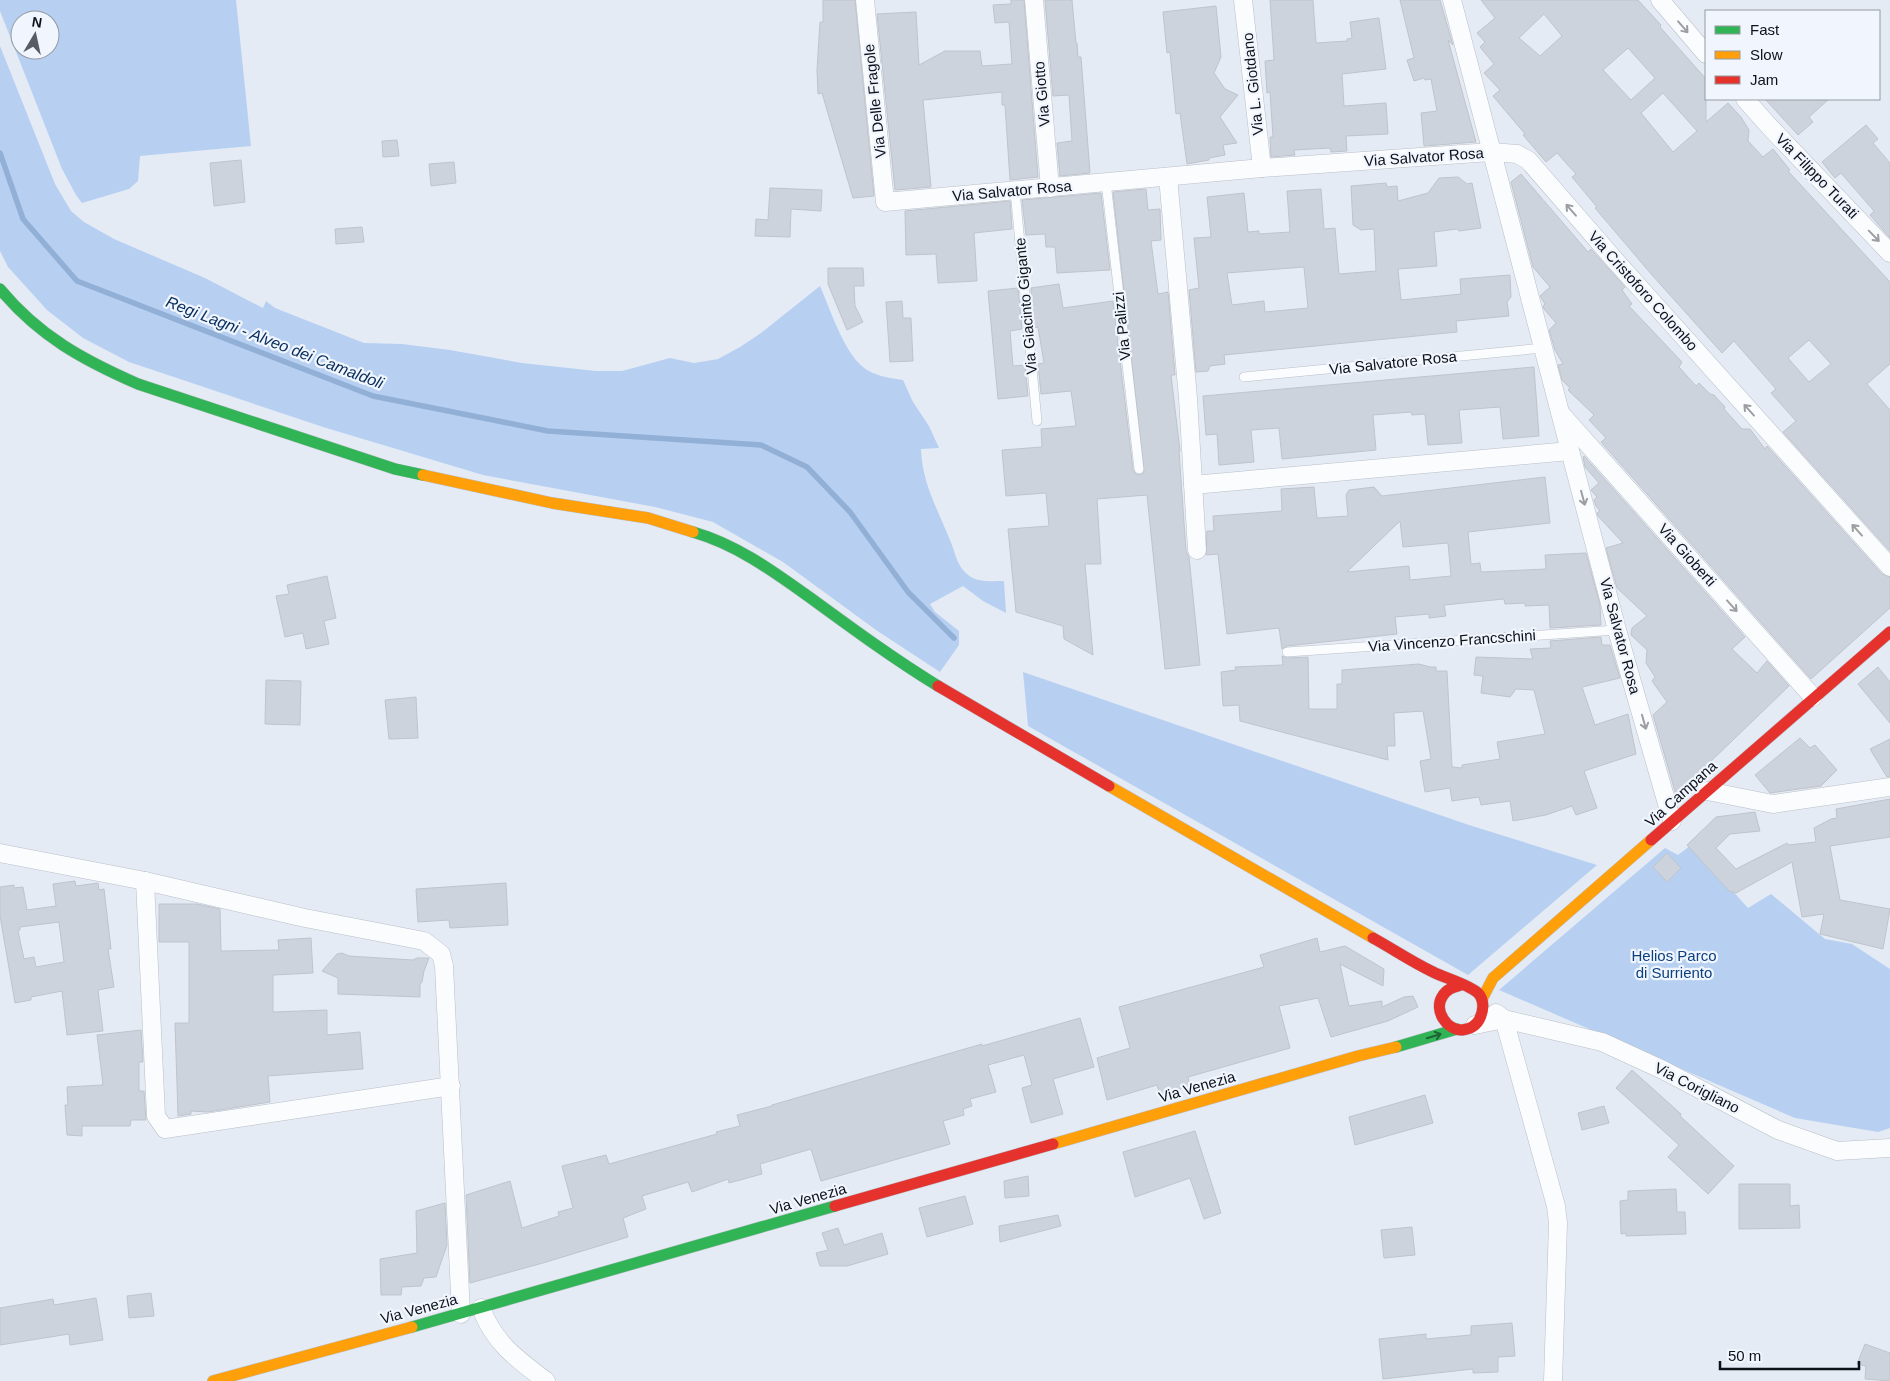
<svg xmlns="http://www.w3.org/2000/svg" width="1890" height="1381" viewBox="0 0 1890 1381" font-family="Helvetica,sans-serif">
<rect width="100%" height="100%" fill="#e4ebf5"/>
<g fill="#b7d0f2" fill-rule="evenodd">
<path d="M0 0H236L251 146 140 156 138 181 129 189 82 203 76 195 62 169 0 11ZM20 20H50V50H20Z"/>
<path d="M0 46 55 184 71 211 84 222 114 239 205 278 263 308 266 301 275 308 364 343 402 344 450 350 522 363 596 371H622L670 358 694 363 718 359 740 347 761 333 820 286C830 309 844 352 863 367 873 376 891 378 903 380L913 402 929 426 939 448 921 449C922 483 938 510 950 540 955 552 957 566 967 574 976 583 992 581 1004 581L1006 613 983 601 963 586 930 604 935 612 959 631V645L940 672 876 630 783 562 713 522 655 507 483 475 323 427 129 362 83 338 47 310 8 267 0 251Z"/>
<path d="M1023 672 1469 825 1597 865 1468 975 1028 726Z"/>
<path d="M1691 845 1748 908 1771 894 1825 939 1852 944 1890 969V1128L1878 1132 1795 1118 1499 990 1665 848 1678 855Z"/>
</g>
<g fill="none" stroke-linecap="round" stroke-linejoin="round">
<path stroke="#92afd6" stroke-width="5.5" d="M0 153 23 219 77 281 373 396 548 431 761 445 807 467 850 512 908 592 954 638"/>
</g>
<g fill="#cdd3dc" stroke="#bfc4cc" fill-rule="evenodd">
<path d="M823 0H855L874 196 853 198 822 93 818 94 817 70 820 22H823Z"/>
<path d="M1011 0H1024L1038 177 1010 180 1005 105H1002V92L923 100 931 187 895 190 877 14 916 12 919 65 945 51H980L982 66 1012 64 1009 22 995 23 993 5 1011 4Z"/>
<path d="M1045 0H1072L1076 43H1077L1078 57H1081L1090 173 1060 176 1057 143 1072 141 1069 95 1053 96Z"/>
<path d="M1270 0H1313L1316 43 1347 41V39L1352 38 1350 22 1379 18 1386 69 1342 74 1344 106 1386 103 1388 134 1346 136 1347 151 1331 152 1330 148 1294 150 1295 155 1271 157 1270 137H1273L1270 92 1267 93 1265 61 1274 60Z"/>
<path d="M1400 0H1440L1453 45 1448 40 1476 142 1424 146 1421 113 1437 111 1431 79 1425 80 1424 78 1414 81 1407 60 1414 58Z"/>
<path d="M1481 0H1638L1661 25 1660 27 1706 79V122L1728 103 1741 117 1749 130 1748 141 1763 157 1773 149 1790 170 1788 171 1890 282V364L1867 384 1890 410V551L1783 432 1796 421 1771 393 1776 389 1734 341 1722 353 1652 275 1595 208 1597 207 1572 177 1576 174 1557 153 1546 162 1523 135 1525 134 1493 96 1500 90 1484 73 1494 64 1480 47 1485 42 1477 33 1495 18ZM1544 14 1562 36 1540 56 1519 38ZM1628 48 1655 78 1631 100 1603 70ZM1663 93 1697 131 1673 152 1641 113ZM1809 340 1831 364 1809 382 1788 358Z"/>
<path d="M1216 6 1221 57 1214 73 1225 89 1238 95 1220 117 1237 143 1223 145 1225 155 1209 158V160L1187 164 1180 113 1176 114 1170 52 1167 53 1163 12Z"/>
<path d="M1765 99H1829L1809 117 1813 122 1798 135Z"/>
<path d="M1866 125 1878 139 1873 143 1890 163V238L1870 215 1874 211 1841 173 1835 178 1822 162Z"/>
<path d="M397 140 399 156 383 157 382 141Z"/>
<path d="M241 160 245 202 214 206 210 163Z"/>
<path d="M454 162 456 183 431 186 429 164Z"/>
<path d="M1521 174 1588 252 1591 249 1625 287 1622 290 1632 304 1629 306 1682 362 1679 367 1696 386 1699 383 1710 394 1714 395 1725 407 1724 409 1742 429H1750L1765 449 1767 446 1882 574 1890 577V608L1811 679 1601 442 1606 438 1589 420 1594 415 1568 390 1570 388 1562 380 1558 365 1563 364 1555 350 1549 330 1556 323 1544 309 1543 306 1545 304 1540 296 1550 287 1533 267 1511 182Z"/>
<path d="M1458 177 1467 184 1472 183 1481 228 1459 231 1457 229 1434 232 1437 266 1398 269 1401 300 1461 294 1460 279 1510 275 1511 297 1507 302 1509 316 1456 321 1457 332 1224 355 1225 364 1210 366 1208 371 1196 372 1189 290 1199 288 1194 238 1211 237 1207 197 1244 193 1248 232 1259 231V234L1290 232 1287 191 1321 189 1324 229 1335 228 1339 274 1376 271 1374 229 1361 230 1353 225 1351 186 1386 183 1387 187 1397 186 1398 201 1428 193 1439 178ZM1304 267 1308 308 1265 312 1264 301 1232 305 1227 273Z"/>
<path d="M770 188 822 190 821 211 791 209 790 237 755 236 756 219 768 220Z"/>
<path d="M1146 189 1148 210 1160 209 1161 240 1151 241 1158 294 1168 292 1175 375H1171L1180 451H1179L1186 551 1189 557 1200 665 1165 669 1147 495 1097 499 1101 564H1085L1093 655 1064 639 1063 626 1016 612 1008 529 1049 526 1046 493 1006 496 1002 450 1042 447 1041 429 1076 426 1071 391 1041 394 1038 364 1044 363 1038 327 1034 328 1031 288 1059 284 1063 308 1113 301 1133 470 1137 475 1142 474 1144 472 1113 192Z"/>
<path d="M1101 193 1110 270 1057 273 1055 247H1046L1045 234 1026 235 1022 200Z"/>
<path d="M1010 201 1012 229 974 233 977 281 938 283 936 254 906 255 905 211Z"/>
<path d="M362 227 364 242 336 244 335 229Z"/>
<path d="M828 268H863L864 286H854L855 306 863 322 847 330 828 284Z"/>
<path d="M1018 288 1022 329 1010 331 1013 366 1025 365 1028 396 998 399 988 291Z"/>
<path d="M902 301 903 318H911L913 361 890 362 886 302Z"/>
<path d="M1534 367 1539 436 1503 439 1500 407 1459 410 1462 443 1428 445 1425 414 1412 415 1411 412 1373 415 1376 450 1282 459 1279 428 1251 430 1254 462 1219 465 1217 434 1206 435 1203 396Z"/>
<path d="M1584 456 1745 637 1732 649 1757 673 1767 661 1789 686 1676 795 1653 715 1667 702 1652 681 1655 677 1646 663 1647 650 1631 635 1632 628 1647 616 1617 588 1606 548 1623 543 1598 516 1597 513 1600 511 1596 506 1594 500 1597 497 1591 490 1599 483 1585 467 1583 457Z"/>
<path d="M1545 477 1550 523 1468 532 1471 564 1480 563 1481 572 1546 569 1545 555 1586 553 1600 605 1601 625 1550 628 1549 605 1525 606V603L1505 604 1504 599 1444 605 1446 616 1429 618V614L1395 617 1397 634 1287 646 1282 649 1279 628 1227 634 1218 554 1206 555 1207 531H1214L1213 516 1282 511 1281 489 1314 487 1317 518 1348 516 1346 495 1349 490 1374 487 1382 496ZM1400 521 1403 547 1448 543 1451 576 1410 580 1409 566 1347 572Z"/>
<path d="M327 576 336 618 324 621 329 644 306 649 303 633 285 637 276 596 289 594 287 585Z"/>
<path d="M1601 637 1602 645H1610L1620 678 1582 687 1595 725 1628 714 1636 754 1584 771 1597 808 1576 815 1572 806 1546 815 1513 821 1510 801 1481 805 1479 797 1452 801 1450 788 1425 792 1420 761 1431 759 1423 711 1394 713 1395 746H1387L1388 760 1240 721 1239 705 1223 706 1221 672 1236 670 1235 667 1283 665 1282 656 1287 658 1308 657 1309 709H1337V684H1342V670L1419 664 1430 667H1436V671H1447L1452 767 1462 768V765L1500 759 1497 742 1545 734 1534 690 1516 689 1510 697 1481 693 1483 676 1474 675 1476 657 1533 659 1530 649 1551 648 1550 641Z"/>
<path d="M1878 667 1890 682V723L1858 684Z"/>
<path d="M266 680 301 681 300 725 265 724Z"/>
<path d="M416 697 418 738 389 739 385 700Z"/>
<path d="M1800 738 1810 748 1815 745 1837 770 1821 786 1770 793 1755 775Z"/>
<path d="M1890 739V777H1887L1870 749Z"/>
<path d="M1890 799V837L1830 846 1840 900 1890 909 1883 949 1820 934 1824 914 1802 917 1792 862 1736 893 1729 891 1687 845 1716 817 1755 812 1760 831 1730 834 1716 848 1736 869 1787 843 1788 845 1816 842 1814 828 1831 819 1837 818 1836 809Z"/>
<path d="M1667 853 1681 868 1667 882 1653 867Z"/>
<path d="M75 881 76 886 98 883 99 890 104 889 111 949H108L114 987 98 990 103 1031 67 1035 62 991 31 997V1000L15 1003 0 916V887L14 885V888L23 887 27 910 56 906 53 884ZM59 922 64 962 36 967 34 957 24 959 18 931 20 930V927Z"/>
<path d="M506 883 508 925 450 928 449 920 418 922 416 889Z"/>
<path d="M159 904H197L220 909 221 951 279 950 278 940 311 938 313 973 273 975V1012L327 1010V1035L360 1032 363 1069 268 1076 270 1102 208 1112 191 1111V1114L178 1116 175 1023H189V942H159Z"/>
<path d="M1317 938 1320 952 1345 946 1384 969 1383 986 1340 964 1349 1006 1382 1001V1007L1404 997 1413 996 1418 1007 1388 1021 1331 1037 1318 998 1279 1006 1290 1048 1188 1077 1190 1086 1160 1095 1157 1085 1107 1100 1097 1058 1130 1048 1119 1007 1264 967 1260 955Z"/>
<path d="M342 953 349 956 413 960 417 958H429L424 971 422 982 420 984V997L338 994V978L322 971 337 954Z"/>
<path d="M1080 1018 1094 1067 1053 1079 1063 1114 1031 1123 1022 1088 1032 1085 1024 1055 988 1065 996 1092 970 1099 972 1106 963 1109 964 1115 943 1121 950 1144 821 1181 811 1149 760 1164 762 1174 729 1183 728 1179 692 1192 688 1182 642 1196 646 1209 623 1218 628 1237 543 1263 470 1283 466 1195 510 1181 522 1228 559 1216 558 1212 573 1208 562 1166 606 1155 609 1164 717 1134 716 1132 740 1126 737 1115 772 1106V1105L982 1044V1046Z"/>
<path d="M141 1030 143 1062H139V1091H144L146 1120H131L130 1126H82V1136L67 1135 65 1105H68L67 1087 103 1085 97 1035Z"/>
<path d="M1632 1070 1681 1114 1680 1116 1734 1166 1708 1194 1668 1157 1679 1145 1616 1088Z"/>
<path d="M1425 1095 1433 1123 1355 1145 1349 1117Z"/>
<path d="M1604 1106 1609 1123 1582 1130 1578 1113Z"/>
<path d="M1195 1131 1221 1213 1204 1219 1190 1178 1135 1197 1123 1152Z"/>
<path d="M1028 1176 1029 1196 1005 1198 1004 1181Z"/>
<path d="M1739 1184H1790V1206L1799 1205 1800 1228 1739 1229Z"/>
<path d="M1676 1189 1677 1212H1685L1686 1234 1626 1236V1233L1621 1234 1620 1201 1628 1200V1191Z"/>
<path d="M965 1196 973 1224 927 1237 919 1208Z"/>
<path d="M445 1203 447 1245 436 1277 424 1278 421 1286 402 1287 401 1295H381L380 1259 417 1253 416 1211Z"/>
<path d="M1058 1215 1061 1226 1000 1242 999 1226Z"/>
<path d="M1412 1227 1415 1255 1384 1258 1381 1230Z"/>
<path d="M838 1228 844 1245 882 1233 888 1254 847 1266H820L816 1253 828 1250 822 1233Z"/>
<path d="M151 1293 154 1316 129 1318 127 1296Z"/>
<path d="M96 1298 103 1340 70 1345 69 1334 0 1345V1308L53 1299 54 1305Z"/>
<path d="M1512 1323 1515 1356 1498 1357V1372L1473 1373V1369L1383 1379 1379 1339 1426 1334V1339L1471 1335V1326Z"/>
<path d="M1865 1344 1890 1353V1381L1865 1379 1866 1366 1857 1364Z"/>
</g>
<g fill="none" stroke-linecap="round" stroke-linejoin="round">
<g stroke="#babfc7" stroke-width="10">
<g id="lane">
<path d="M1106 182 1139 469"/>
<path d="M1015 191 1037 421"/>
<path d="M1244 377 1543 348"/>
<path d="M1287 652 1617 630"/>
</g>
</g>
<g stroke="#babfc7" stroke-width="19">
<g id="street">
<path d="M865 0 885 202 1262 168 1491 152 1517 154 1528 160 1613 258 1890 567"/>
<path d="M1034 0 1050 188"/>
<path d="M1243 0 1262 168"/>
<path d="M1452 0 1617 630 1672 821"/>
<path d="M1660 0 1706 54"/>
<path d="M1745 99 1768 125 1890 253"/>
<path d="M1168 177 1188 398 1197 550"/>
<path d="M1562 415 1813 697"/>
<path d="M1193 485 1570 451"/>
<path d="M1707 791 1773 804 1890 787"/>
<path d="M0 853 145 881 305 918 424 941 441 954 444 966 461 1314"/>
<path d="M145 881 156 1116 165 1129 451 1086"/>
<path d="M1496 1013 1504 1019 1556 1206 1558 1223 1553 1381"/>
<path d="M1475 1025 1504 1019 1602 1042 1663 1070 1778 1130 1837 1151 1890 1148"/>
<path d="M481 1308C494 1343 517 1359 546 1381"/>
</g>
</g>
<g stroke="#babfc7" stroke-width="12">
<g id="fast">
<path d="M0 289C39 336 83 360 138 384L395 469 423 475"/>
<path d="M693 532C738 545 774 572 812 599 853 629 894 659 938 686"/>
<path d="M1396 1047 1457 1029"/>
<path d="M412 1327 835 1206"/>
</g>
</g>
<g stroke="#babfc7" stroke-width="12">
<g id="slow">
<path d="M423 475 552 503 648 518 693 532"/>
<path d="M1109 786 1373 938"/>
<path d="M1482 999 1493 978 1651 840"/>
<path d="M1053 1144 1358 1056 1396 1047"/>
<path d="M213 1381 412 1327"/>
</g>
</g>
<g stroke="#babfc7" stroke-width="12">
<g id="jam">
<path d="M938 686 1109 786"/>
<path d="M1651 840 1890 632"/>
<path d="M1373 938C1393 949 1412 962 1433 972 1445 978 1468 984 1478 993 1484 999 1484 1010 1480 1018 1477 1025 1470 1029 1462 1030 1446 1030 1434 1010 1442 997 1446 989 1454 987 1461 985"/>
<path d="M835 1206 1053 1144"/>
</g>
</g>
<use href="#lane" stroke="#fbfcfe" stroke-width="9"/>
<use href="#street" stroke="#fbfcfe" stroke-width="18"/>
<use href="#fast" stroke="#30b455" stroke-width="11"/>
<use href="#slow" stroke="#ff9f0a" stroke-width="11"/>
<use href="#jam" stroke="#e5322d" stroke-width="11"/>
</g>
<defs><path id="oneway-shaft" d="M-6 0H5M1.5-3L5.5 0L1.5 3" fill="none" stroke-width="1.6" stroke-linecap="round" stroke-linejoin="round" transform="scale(1.25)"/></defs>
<g stroke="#9c9ea2">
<use href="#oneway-shaft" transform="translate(1683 27) rotate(49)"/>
<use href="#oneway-shaft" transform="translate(1571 210) rotate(-131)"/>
<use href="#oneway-shaft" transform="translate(1874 236) rotate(46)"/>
<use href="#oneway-shaft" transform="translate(1749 410) rotate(-132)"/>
<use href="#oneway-shaft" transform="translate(1583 498) rotate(75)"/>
<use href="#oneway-shaft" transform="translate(1857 530) rotate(-132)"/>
<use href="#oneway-shaft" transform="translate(1732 606) rotate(48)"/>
<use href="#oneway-shaft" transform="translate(1644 722) rotate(74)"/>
</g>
<use stroke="#1e6236" href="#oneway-shaft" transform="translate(1434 1036) rotate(-17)"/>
<g text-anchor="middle" stroke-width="4.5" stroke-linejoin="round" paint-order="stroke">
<g font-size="15" fill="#0d1118" stroke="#f1f6fe">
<text transform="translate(1253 84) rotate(-96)" y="5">Via L. Giotdano</text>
<text transform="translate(1042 94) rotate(-95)" y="5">Via Giotto</text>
<text transform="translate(875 101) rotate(-96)" y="5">Via Delle Fragole</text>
<text transform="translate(1424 157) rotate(-4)" y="5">Via Salvator Rosa</text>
<text transform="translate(1817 176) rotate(46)" y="5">Via Filippo Turati</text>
<text transform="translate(1012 191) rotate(-5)" y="5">Via Salvator Rosa</text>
<text transform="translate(1643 291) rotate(48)" y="5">Via Cristoforo Colombo</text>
<text transform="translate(1026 306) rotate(-95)" y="5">Via Giacinto Gigante</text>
<text transform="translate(1122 326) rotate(-96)" y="5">Via Palizzi</text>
<text transform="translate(1393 363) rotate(-6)" y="5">Via Salvatore Rosa</text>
<text transform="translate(1687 555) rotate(48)" y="5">Via Gioberti</text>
<text transform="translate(1620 636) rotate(75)" y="5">Via Salvator Rosa</text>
<text transform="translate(1452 641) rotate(-4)" y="5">Via Vincenzo Francschini</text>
<text transform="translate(1681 794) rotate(-42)" y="5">Via Campana</text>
<text transform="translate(1197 1087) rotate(-16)" y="5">Via Venezia</text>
<text transform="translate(1697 1088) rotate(27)" y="5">Via Corigliano</text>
<text transform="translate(808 1199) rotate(-16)" y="5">Via Venezia</text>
<text transform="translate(419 1309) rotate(-15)" y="5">Via Venezia</text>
</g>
<g font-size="15" fill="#0b3f7e" stroke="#f1f6fe">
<text x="1674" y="961">Helios Parco<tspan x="1674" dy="17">di Surriento</tspan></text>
</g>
<g font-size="16" font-style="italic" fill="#052c5b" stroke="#f1f6fe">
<text transform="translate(275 342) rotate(21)" y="6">Regi Lagni - Alveo dei Camaldoli</text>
</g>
</g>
<rect x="1705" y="10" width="175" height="90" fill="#f1f6fe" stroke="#969aa2"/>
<rect x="1715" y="26" width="25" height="8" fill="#30b455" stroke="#969aa2"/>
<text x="1750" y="35" font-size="15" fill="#0d1118">Fast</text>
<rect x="1715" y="51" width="25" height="8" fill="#ff9f0a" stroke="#969aa2"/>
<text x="1750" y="60" font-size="15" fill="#0d1118">Slow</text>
<rect x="1715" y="76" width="25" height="8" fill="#e5322d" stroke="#969aa2"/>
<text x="1750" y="85" font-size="15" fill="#0d1118">Jam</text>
<g transform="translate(35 35) rotate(9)"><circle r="24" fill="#f1f6fe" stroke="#969aa2"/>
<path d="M0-4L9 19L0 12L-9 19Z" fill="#585d65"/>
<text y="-8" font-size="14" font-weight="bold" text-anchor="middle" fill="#0d1118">N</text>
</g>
<path d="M1720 1361v8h139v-8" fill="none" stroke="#0d1118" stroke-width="2.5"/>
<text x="1728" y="1361" font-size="15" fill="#0d1118" stroke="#f1f6fe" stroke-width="4" paint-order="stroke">50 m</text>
</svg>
